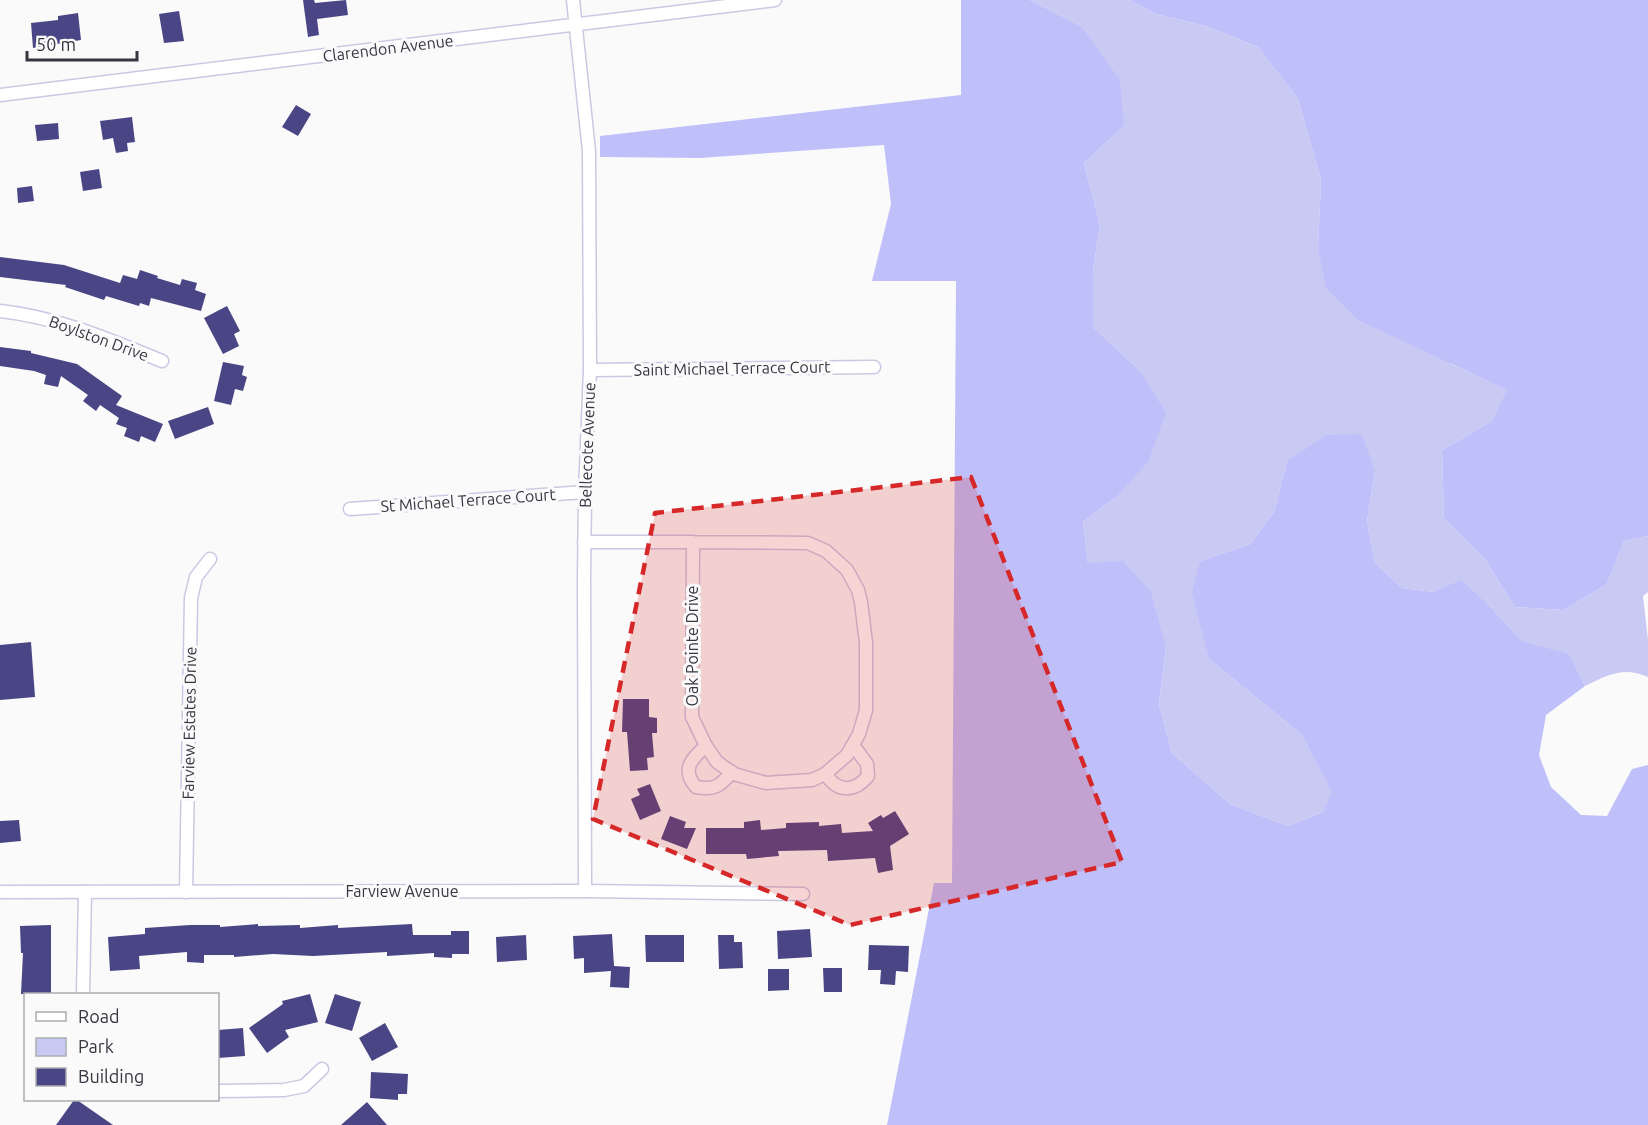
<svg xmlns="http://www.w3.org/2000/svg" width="1648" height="1125" viewBox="0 0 1648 1125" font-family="Ubuntu,sans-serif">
<rect width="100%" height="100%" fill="#fafafa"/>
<path fill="#c9caf4" d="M1030 0H1130L1156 14 1206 26 1258 47 1298 99 1321 180 1318 247 1451 364 1508 390 1492 421 1442 450 1444 518 1484 558 1515 607 1564 610 1607 584 1624 541 1648 536V592L1643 596 1648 640V677C1623 666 1608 675 1585 686L1569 655 1522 641 1486 602 1461 581 1433 592 1402 588 1375 563 1367 521 1375 472 1287 461 1274 512 1250 544 1200 561 1209 659 1302 735 1333 792 1323 812 1288 826 1230 804 1172 753 1159 704 1166 648 1088 563 1083 522 1116 497 1140 371 1093 327V270L1100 225 1084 163 1124 126 1081 26Z"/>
<g fill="#bfc0fa">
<path d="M961 0H1030L1081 26 1120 80 1124 126 1084 163 1100 225 1093 270V327L1140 371 1166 413 1148 462 1116 497 1083 522 1088 563 1123 561 1151 592 1166 648 1159 704 1172 753 1230 804 1288 826 1323 812 1332 792 1302 735 1209 659 1192 593 1200 561 1250 544 1274 512 1287 461 1327 435 1362 434 1375 472 1367 521 1375 563 1402 588 1433 592 1461 580 1486 602 1522 641 1569 654 1585 686 1546 715 1539 755 1551 787 1581 815 1607 816 1632 769 1648 765V1125H887L934 883H952L956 281H872L891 204 884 145 700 158 600 157V136L961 95Z"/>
<path d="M1130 0H1648V536L1624 541 1607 584 1564 610 1515 607 1484 558 1444 518 1442 450 1492 421 1507 390 1358 320 1326 288 1318 247 1321 180 1298 99 1258 47 1206 26 1156 14Z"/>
</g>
<g fill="#4a4685">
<path d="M303 0H314L315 3 346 0 348 15 317 19 319 35 308 37Z"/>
<path d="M179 11 184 41 164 43 159 14Z"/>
<path d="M78 13 81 40 33 48 31 23 58 20V16Z"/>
<path d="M296 105 311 114 298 136 282 127Z"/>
<path d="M132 117 135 142 127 143 128 151 116 153 113 138 103 140 100 121Z"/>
<path d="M58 123 59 139 37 141 35 125Z"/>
<path d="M99 169 102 188 83 191 80 172Z"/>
<path d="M32 186 34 201 18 203 17 188Z"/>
<path d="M0 257 64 265 120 283 123 275 137 279 140 270 158 276 157 278 180 285 182 279 197 283 195 290 206 294 201 311 151 298 149 306 140 303 139 306 106 296 104 300 65 287 66 285 0 277Z"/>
<path d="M227 306 240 331 234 334 239 346 223 354 204 318Z"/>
<path d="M0 347 31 351V353L77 364 122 396 116 405 163 424 155 442 141 436 139 442 124 436 127 428 116 424 119 418 100 405 96 411 83 401 88 395 61 376 58 387 44 384 46 375 34 371 0 366Z"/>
<path d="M223 362 244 366 242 375 247 377 243 391 235 389 231 405 214 401Z"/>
<path d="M208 407 214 424 175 439 168 421Z"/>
<path d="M31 642 35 697 0 700V645Z"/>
<path d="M623 699H649V717L657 718V733H652L654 757 647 758 648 770 630 771 627 732H622Z"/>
<path d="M650 784 661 811 640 820 631 799 640 795 637 789Z"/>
<path d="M895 811 909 834 890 846 893 870 878 873 875 858 828 861 827 850 778 851 779 856 747 859 746 854H706V828H744V822L760 820 761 830 786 828V823L819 822V826L841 824 842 833 873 831 868 823 881 815 883 818Z"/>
<path d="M670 816 686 822 684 828H696L687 849 661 839Z"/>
<path d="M19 820 21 841 0 843V821Z"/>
<path d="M258 924V926L300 925V928L338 925V928L412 924 413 935H451V931H469V954H452V958L434 957V953L387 956V952L313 956 273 954 234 957V955H204V963L187 962V952L139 956 140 969 110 971 108 937 145 934V928L190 925H220V927Z"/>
<path d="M51 925V994H21L23 953H21L20 926Z"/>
<path d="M810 929 812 957 778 959 777 931Z"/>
<path d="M612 934 614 966 630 967 629 988 610 987 611 971 584 973V958L574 959 573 936Z"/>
<path d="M526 935 527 960 497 962 496 937Z"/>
<path d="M645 935H684V962H646Z"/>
<path d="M718 935H734V942H742L743 968 719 969Z"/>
<path d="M869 945 909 946 908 972 896 971 895 985 880 984 881 970H868Z"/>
<path d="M823 968H842V992H824Z"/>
<path d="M768 969H789V990L768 991Z"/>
<path d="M310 994 318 1022 285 1030 289 1037 267 1053 249 1028 283 1004 282 1001Z"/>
<path d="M335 994 361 1002 352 1031 325 1023Z"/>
<path d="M385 1023 398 1047 372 1061 359 1038Z"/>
<path d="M243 1028 245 1056 218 1058V1030Z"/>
<path d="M371 1072 408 1074 407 1094H398V1100L370 1098Z"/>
<path d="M74 1100H77L113 1125H56Z"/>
<path d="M367 1102 387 1125H341Z"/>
</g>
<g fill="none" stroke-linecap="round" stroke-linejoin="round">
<g stroke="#c8c9e3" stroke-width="15">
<g id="minor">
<path d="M573 0 589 151 590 370 585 492 584 580 585 891"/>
<path d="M0 95 775 0"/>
<path d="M0 311C57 317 110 340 162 361"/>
<path d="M590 370 874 367"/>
<path d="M350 509 585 492"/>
<path d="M584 542H693L808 543 826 551 847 570 858 590 861 602 866 643V710L859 734 847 755 825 774 812 780 766 783 734 774 717 762 706 746 692 717 693 542"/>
<path d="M706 746C691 759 681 770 696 787 715 790 719 787 732 772"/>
<path d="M826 774C837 793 855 792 868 776L867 764 853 745"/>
<path d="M0 892 585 891 803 894"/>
<path d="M186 892 191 598 196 577 210 559"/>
<path d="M83 994 85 892"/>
<path d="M218 1091 284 1090 304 1086 322 1069"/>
</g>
</g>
<use href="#minor" stroke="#fff" stroke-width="12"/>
</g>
<path fill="#d62828" fill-opacity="0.2" stroke="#d62828" stroke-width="4.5" stroke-dasharray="12 8" stroke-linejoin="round" d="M971 477 1122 862 850 925 593 819 655 513Z"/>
<g text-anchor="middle" stroke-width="6" stroke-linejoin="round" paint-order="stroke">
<g font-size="16" fill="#353640" stroke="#fafafa">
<text transform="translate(388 48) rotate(-7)" y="6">Clarendon Avenue</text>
<text transform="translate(99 338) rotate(20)" y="6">Boylston Drive</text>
<text transform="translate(732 368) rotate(-1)" y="6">Saint Michael Terrace Court</text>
<text transform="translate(587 445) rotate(-88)" y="6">Bellecote Avenue</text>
<text transform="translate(468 500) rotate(-4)" y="6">St Michael Terrace Court</text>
<text transform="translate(692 646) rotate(-90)" y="6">Oak Pointe Drive</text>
<text transform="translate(189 723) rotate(-89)" y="6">Farview Estates Drive</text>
<text x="402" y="897">Farview Avenue</text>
</g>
</g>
<rect x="24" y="993" width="195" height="108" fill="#fafafa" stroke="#abacb0" stroke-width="1.5"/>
<rect x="36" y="1012" width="30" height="9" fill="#ffffff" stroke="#abacb0" stroke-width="1.5"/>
<text x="78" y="1023" font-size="18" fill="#353640">Road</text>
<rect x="36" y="1038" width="30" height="18" fill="#c9caf4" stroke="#abacb0" stroke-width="1.5"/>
<text x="78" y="1053" font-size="18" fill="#353640">Park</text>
<rect x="36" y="1068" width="30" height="18" fill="#4a4685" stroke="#abacb0" stroke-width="1.5"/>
<text x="78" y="1083" font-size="18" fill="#353640">Building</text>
<path d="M27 51v9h110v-9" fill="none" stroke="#353640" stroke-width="3"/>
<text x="36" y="51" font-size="18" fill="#353640" stroke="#fafafa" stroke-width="4.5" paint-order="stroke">50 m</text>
</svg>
